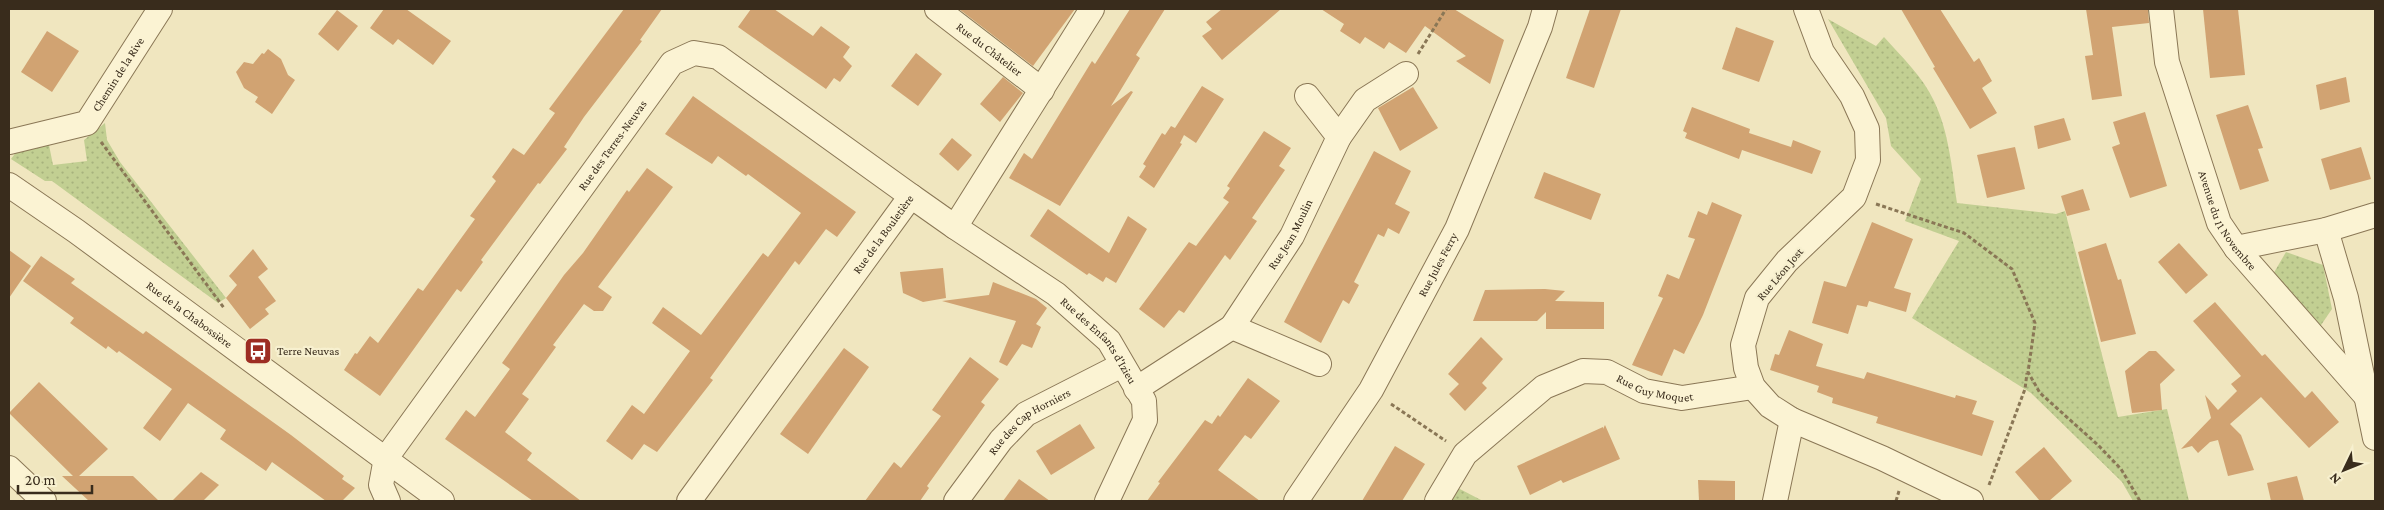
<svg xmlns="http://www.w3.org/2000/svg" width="2384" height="510" viewBox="0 0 2384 510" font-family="'Crimson Pro',serif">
<defs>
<pattern id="green-dots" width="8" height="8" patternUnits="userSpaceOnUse" patternTransform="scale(1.25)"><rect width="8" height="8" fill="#c2cf92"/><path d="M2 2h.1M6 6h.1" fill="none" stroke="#a7b27d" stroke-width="1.8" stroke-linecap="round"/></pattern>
</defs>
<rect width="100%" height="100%" fill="#f0e6bf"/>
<g fill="url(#green-dots)">
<path d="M1828 19 1876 46 1884 37C1901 56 1923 77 1934 101 1949 132 1952 169 1957 203L2056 214 2065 211 2118 417 2167 409 2189 501H2133L2122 482 2031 393 1912 318 1959 241 1905 221 1921 179 1891 146 1886 118Z"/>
<path d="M105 123 107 140 120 162 226 298 218 303 52 181H45L11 159 17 151 49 145 53 165 87 161 84 140Z"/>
<path d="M2286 252 2323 265 2332 309 2319 328 2272 276Z"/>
<path d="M1454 486 1483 501H1445Z"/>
</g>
<g fill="#d1a372">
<path d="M384 9H406L451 41 433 65 398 39 393 45 370 28Z"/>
<path d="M624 9H662L640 40 642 41 584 117 564 147 567 149 540 184 538 183 481 260 483 262 461 292 457 289 380 396 344 370 355 353 357 354 370 336 378 343 418 288 423 291 475 219 470 216 496 181 492 177 513 148 524 155 555 113 549 109Z"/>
<path d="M751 9H774L813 36 821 26 850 47 843 57 852 66 840 82 834 78 826 89 738 27Z"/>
<path d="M959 9H1075L1033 66Z"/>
<path d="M1130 9H1165L1136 55 1140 58 1111 106 1131 91 1133 92 1060 206 1009 178 1024 153 1032 159 1092 61 1095 64Z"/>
<path d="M1222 9H1281L1222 60 1202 36 1212 29 1206 22Z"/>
<path d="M1321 9H1454L1504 40 1490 84 1456 61 1466 56 1425 26 1406 53 1389 42 1384 49 1365 37 1360 44 1340 31 1344 24Z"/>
<path d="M1590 9H1621L1594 88 1566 78Z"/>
<path d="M1901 9H1940L1974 62 1979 58 1992 81 1982 88 1997 113 1970 129 1933 68 1935 67Z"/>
<path d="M2086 9H2148L2149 23 2112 27 2122 96 2092 100 2085 56 2093 55Z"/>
<path d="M2203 9H2238L2245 75 2210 78Z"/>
<path d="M337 10 358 26 338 51 318 34Z"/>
<path d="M1736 27 1774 41 1759 82 1722 69Z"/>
<path d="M47 31 79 51 52 92 21 72Z"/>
<path d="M268 49 281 59 288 75 295 80 272 114 255 102 258 97 244 88 236 72 244 62 253 64 262 53 264 54Z"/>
<path d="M916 53 942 74 918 106 891 86Z"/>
<path d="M1003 77 1023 93 1000 122 980 104Z"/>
<path d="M2346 77 2350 102 2320 110 2316 85Z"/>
<path d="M1202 86 1224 99 1196 143 1184 135 1180 143 1182 144 1154 188 1139 177 1146 166 1143 164 1162 133 1165 135 1171 126 1175 128Z"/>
<path d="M1413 87 1438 128 1400 151 1378 108Z"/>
<path d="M693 96 856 212 837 237 826 229 799 265 795 261 710 378 713 380 657 452 644 444 632 460 606 441 632 405 644 414 690 351 652 323 663 307 701 335 763 253 768 257 801 213 748 174 746 176 718 156 712 164 665 134Z"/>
<path d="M2248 105 2263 148 2258 149 2269 181 2240 190 2216 115Z"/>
<path d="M1692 107 1750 129 1749 133 1791 147 1793 140 1821 151 1812 174 1742 150 1739 159 1685 138 1687 133 1683 131Z"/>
<path d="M2145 112 2167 186 2130 198 2112 147 2120 144 2113 122Z"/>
<path d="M2064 118 2071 140 2038 149 2034 126Z"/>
<path d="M1264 131 1291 148 1279 166 1285 170 1252 218 1257 221 1230 260 1225 255 1184 313 1179 310 1164 328 1139 309 1189 242 1196 246 1229 202 1223 198 1230 188 1227 186Z"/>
<path d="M952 138 972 155 958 171 939 154Z"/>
<path d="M2015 147 2025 189 1987 198 1977 155Z"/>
<path d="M2361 147 2371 179 2330 190 2321 159Z"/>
<path d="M1374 151 1411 171 1395 204 1410 212 1399 234 1388 228 1384 237 1378 234 1354 282 1359 285 1349 304 1343 300 1321 343 1284 322Z"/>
<path d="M647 168 673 187 598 287 612 297 603 311H594L584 304 553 345 556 347 522 394 529 399 505 432 532 453 527 460 581 501H533L445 439 466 410 475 417 510 369 502 363 564 275 583 253 627 190 629 192Z"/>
<path d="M1544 172 1601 194 1591 220 1534 198Z"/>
<path d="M2083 189 2090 210 2067 216 2061 196Z"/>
<path d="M1712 202 1742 215 1703 315 1684 354 1674 349 1662 376 1632 365 1663 298 1658 296 1667 274 1679 279 1695 239 1688 237 1698 211 1707 215Z"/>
<path d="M1048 209 1109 253 1128 216 1147 229 1116 283 1106 277 1103 282 1089 273 1087 275 1030 236Z"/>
<path d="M1872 222 1913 239 1894 288 1911 293 1906 312 1869 301 1867 307 1857 305 1848 334 1812 323 1824 281 1846 287Z"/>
<path d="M2106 243 2118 280 2121 279 2136 334 2101 342 2078 252Z"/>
<path d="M2179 243 2208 275 2186 294 2158 262Z"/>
<path d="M253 249 268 269 258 277 276 301 265 309 269 314 250 329 226 298 237 285 229 276Z"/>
<path d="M9 250 31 266 9 298Z"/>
<path d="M41 256 75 279 71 283 143 334 146 331 291 435 344 476 342 479 355 488 342 501H326L272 462 266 471 220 439 226 430 188 403 160 441 143 428 172 389 119 351 117 353 108 346 106 349 70 323 74 318 23 281Z"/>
<path d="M943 268 946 298 923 302 903 293 900 272Z"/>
<path d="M993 282 1036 299 1047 308 1036 324 1041 327 1032 348 1022 344 1007 366 999 362 1016 321 942 301 989 295Z"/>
<path d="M1545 289 1565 291 1555 301 1604 302V329H1546V312L1537 321H1473L1485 290Z"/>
<path d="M2215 302 2262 356 2265 354 2305 398 2312 391 2339 422 2309 448 2261 397 2230 424 2241 435 2254 470 2228 476 2218 440 2210 442 2198 453 2192 446 2181 449 2211 418 2205 395 2218 410 2237 391 2231 384 2241 376 2193 321Z"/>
<path d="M1789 330 1823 344 1816 366 1864 379 1867 372 1955 398 1956 395 1977 401 1972 414 1994 421 1982 456 1876 423 1878 417 1832 403 1833 398 1817 392 1819 386 1770 370 1775 354 1779 355Z"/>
<path d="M1481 337 1503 359 1482 383 1487 388 1465 411 1449 394 1459 384 1448 374Z"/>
<path d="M844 348 869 367 808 454 780 434Z"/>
<path d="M2149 351H2156L2175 370 2160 384 2162 410 2132 413 2125 371Z"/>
<path d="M970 357 999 379 981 402 985 405 927 486 929 488 920 501H865L894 462 901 468 941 416 932 410Z"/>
<path d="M1248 378 1280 401 1251 439 1245 435 1218 470 1260 501H1147L1160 483 1158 482 1205 420 1212 424 1218 415 1220 417Z"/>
<path d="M39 382 108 449 79 476H133L159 501H89L62 476H73L9 413Z"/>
<path d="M1080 424 1095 448 1051 475 1036 451Z"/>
<path d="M1605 425 1620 459 1563 483 1561 480 1530 495 1517 466 1603 427V429Z"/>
<path d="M1395 446 1425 464 1402 501H1362Z"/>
<path d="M2044 447 2072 481 2049 501H2040L2015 472Z"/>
<path d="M201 472 219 485 203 501H172Z"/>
<path d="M2297 476 2304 501H2271L2267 483Z"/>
<path d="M1019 479 1050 501H1003Z"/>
<path d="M1698 480 1735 481V501H1699Z"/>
</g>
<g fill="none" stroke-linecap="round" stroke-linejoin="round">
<g stroke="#8a7756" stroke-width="26">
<g id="street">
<path id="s1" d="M937 9 1042 90"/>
<path d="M1806 9 1822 52 1852 96 1867 129 1868 160 1854 197 1787 261 1757 298 1743 345 1746 368 1753 387 1770 406 1792 420 1882 458 1971 501"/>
<path id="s2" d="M2161 9 2167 62 2219 223 2236 248 2365 395"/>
<path d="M1339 137 1365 100 1406 74"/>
<path id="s3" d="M9 142 87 123 160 9"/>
<path id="s4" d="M9 185 76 231 442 501"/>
<path id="s5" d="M955 227 1056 294 1109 341 1144 401 1145 420 1107 501"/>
<path d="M2326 230 2346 298 2375 438"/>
<path d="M2236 248 2326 230 2375 215"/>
<path d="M1232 327 1319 364"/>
<path id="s6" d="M1136 389 1232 327 1292 236 1339 137 1307 96"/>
<path d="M9 468 44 501"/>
<path id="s7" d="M388 501 381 485 386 458 672 63 694 53 718 57 911 196"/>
<path id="s8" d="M689 501 911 196 955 227 1092 9"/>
<path id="s9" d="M956 501 1001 440 1026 414 1122 365"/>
<path id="s10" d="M1296 501 1371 390 1457 229 1540 27 1545 9"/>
<path id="s11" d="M1437 501 1465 454 1544 387 1583 371 1607 372 1644 391 1682 398 1753 387"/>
<path d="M1775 501 1792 420"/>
</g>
</g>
<g stroke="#8a7756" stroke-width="3" stroke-dasharray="4 2.5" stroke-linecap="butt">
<path d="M1418 54 1446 9"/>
<path d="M101 142 224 308"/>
<path d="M1876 204 1964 233 2012 269 2035 323 2028 372 2040 393 2098 445 2121 469 2140 501"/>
<path d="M1391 404 1446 441"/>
<path d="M1989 485 2025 389 2027 373"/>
<path d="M1896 501 1899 491"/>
</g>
<use href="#street" stroke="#fbf3d3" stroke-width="24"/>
</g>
<defs>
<g id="bus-square" transform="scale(1.4375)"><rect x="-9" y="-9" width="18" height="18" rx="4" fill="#9d2d23" stroke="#f7f0cf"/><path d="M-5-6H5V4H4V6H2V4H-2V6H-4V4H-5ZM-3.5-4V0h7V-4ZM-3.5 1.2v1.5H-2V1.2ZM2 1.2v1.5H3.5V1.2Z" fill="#fff"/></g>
</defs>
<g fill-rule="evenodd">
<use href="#bus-square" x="258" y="351"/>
</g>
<g text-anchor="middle" stroke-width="4.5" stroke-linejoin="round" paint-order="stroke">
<g font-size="12" fill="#392c1c" stroke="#f7f0cf">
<text dy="4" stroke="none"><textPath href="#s1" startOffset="66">Rue du Châtelier</textPath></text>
<text dy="4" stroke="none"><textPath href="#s3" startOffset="138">Chemin de la Rive</textPath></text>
<text dy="4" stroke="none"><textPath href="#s7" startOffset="431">Rue des Terres-Neuvas</textPath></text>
<text dy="4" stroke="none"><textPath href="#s2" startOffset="224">Avenue du 11 Novembre</textPath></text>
<text dy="4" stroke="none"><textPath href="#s6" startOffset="224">Rue Jean Moulin</textPath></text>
<text dy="4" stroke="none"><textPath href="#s8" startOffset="330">Rue de la Bouletière</textPath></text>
<text dy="4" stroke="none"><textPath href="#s10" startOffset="276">Rue Jules Ferry</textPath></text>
<text transform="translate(1780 274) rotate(-50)" y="4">Rue Léon Jost</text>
<text dy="4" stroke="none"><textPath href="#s4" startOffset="222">Rue de la Chabossière</textPath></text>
<text dy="4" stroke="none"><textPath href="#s5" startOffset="185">Rue des Enfants d'Izieu</textPath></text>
<text dy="4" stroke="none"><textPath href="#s11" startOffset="276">Rue Guy Moquet</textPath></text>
<text dy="4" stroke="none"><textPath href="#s9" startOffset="110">Rue des Cap Horniers</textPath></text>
</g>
<g font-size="12" fill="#392c1c" stroke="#f7f0cf" text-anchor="start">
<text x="277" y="355">Terre Neuvas</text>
</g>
</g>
<rect width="2384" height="510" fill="none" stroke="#392c1c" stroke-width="20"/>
<g transform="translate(2344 470) rotate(227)" stroke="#f7f0cf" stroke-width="4" paint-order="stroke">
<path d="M0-4L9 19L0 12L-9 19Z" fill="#392c1c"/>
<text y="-8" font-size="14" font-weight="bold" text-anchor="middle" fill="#392c1c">N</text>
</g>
<path d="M18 485v8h74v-8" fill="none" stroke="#392c1c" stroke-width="2.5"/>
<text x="25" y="485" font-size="15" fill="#392c1c" stroke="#f7f0cf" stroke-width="4" paint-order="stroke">20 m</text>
</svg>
